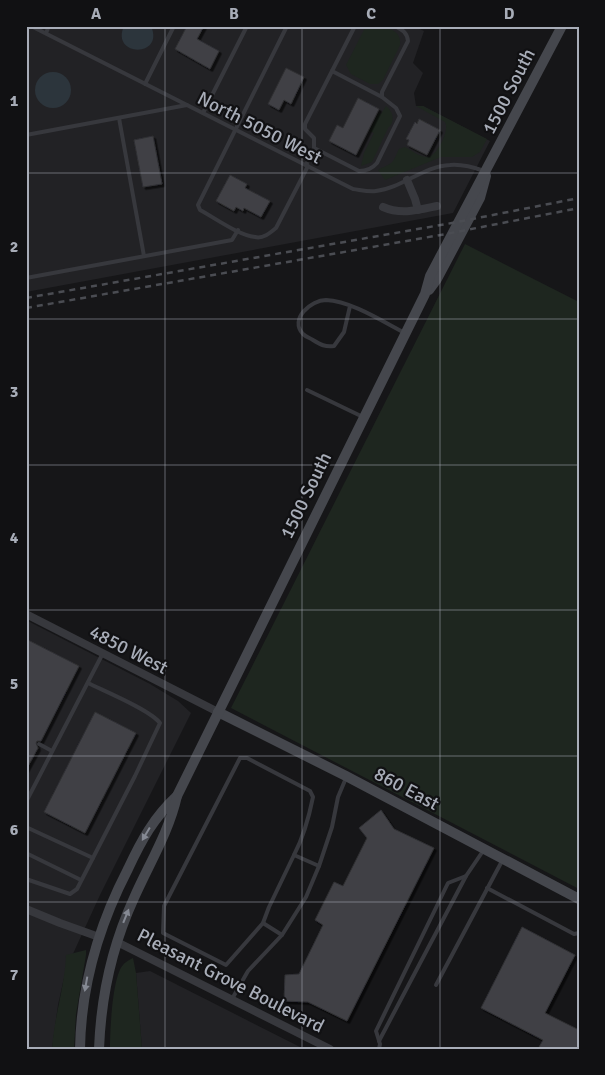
<svg xmlns="http://www.w3.org/2000/svg" width="605" height="1075" viewBox="0 0 605 1075" font-family="Signika,sans-serif">
<defs>
<filter id="shadow"><feDropShadow dx="2.5" dy="2.5" stdDeviation="0" flood-color="#0009"/></filter>
</defs>
<rect width="100%" height="100%" fill="#161618"/>
<g fill="#222225">
<path d="M26 26H413L424 31 413 63 423 73 414 93 416 106H423L490 141 453 213 26 292Z"/>
<path d="M26 620 150 684 178 701 191 713 100 895 66 969 58 1005 52 1049H26Z"/>
<path d="M150 971 304 1049H142L136 973Z"/>
</g>
<g fill="#1e261f">
<path d="M366 26C379 26 402 26 400 45L383 80 378 84H370L351 74 346 65Z"/>
<path d="M386 106C394 112 395 123 388 128L372 162 361 166 364 153 374 133 369 131 378 113 381 114Z"/>
<path d="M416 106H423L487 139 480 152 472 157H441L385 180 378 170C382 167 389 166 393 161 396 157 397 152 399 149L405 147C411 150 420 157 427 157 437 157 450 130 445 122Z"/>
<path d="M465 244 579 302V889L231 708Z"/>
<path d="M86 950V955L76 1014 74 1049H52C54 1017 65 986 66 955Z"/>
<path d="M133 958 136 973 142 1049H110C110 1032 112 977 123 965 125 962 129 960 133 958Z"/>
</g>
<g fill="#2c353c">
<path d="M124 26H151C165 58 110 57 124 26Z"/>
<circle cx="53" cy="90" r="18"/>
</g>
<g fill="#404145" stroke="#303034" filter="url(#shadow)">
<path d="M187 26H204L197 39 219 51 210 69 175 49Z"/>
<path d="M286 68 304 77 291 104 284 100 279 110 268 104Z"/>
<path d="M358 98 379 109 356 155 329 141 337 125 343 128Z"/>
<path d="M419 119 440 130 427 155 407 145 409 140 406 139 415 122 417 124Z"/>
<path d="M153 136 162 184 143 187 134 140Z"/>
<path d="M230 175 247 184 245 188 270 201 261 217 244 208 243 211 236 207 234 211 216 201Z"/>
<path d="M26 639 79 666 41 741H37L36 743 38 748 26 770Z"/>
<path d="M95 712 136 733 85 833 44 812Z"/>
<path d="M381 810 394 829 434 848 347 1021 308 1002 284 1001 285 975 299 974 323 925 315 920 334 882 343 886 367 838 359 828Z"/>
<path d="M522 927 575 955 545 1013 579 1030V1049H538L543 1040 481 1008Z"/>
</g>
<g fill="none" stroke-linecap="round" stroke-linejoin="round">
<g stroke="#37383d" stroke-width="4">
<path d="M31 26 353 189C361 190 368 192 376 191 402 188 424 166 450 165 462 164 473 167 484 171"/>
<path d="M287 26 198 205 200 210C215 218 238 235 255 237 263 239 270 233 276 228L308 166"/>
<path d="M46 33 49 26"/>
<path d="M332 71 382 97"/>
<path d="M145 84 174 26"/>
<path d="M203 113 247 26"/>
<path d="M119 118 144 256"/>
<path d="M26 135 187 105"/>
<path d="M314 148V138L305 129V124L355 26"/>
<path d="M306 165 314 148 359 171C366 171 372 169 377 163L400 116 396 108 382 97V92L408 41C407 32 402 30 395 26"/>
<path d="M26 278 232 240 238 230"/>
<path d="M350 306 344 332 334 346C325 347 321 345 313 340 310 338 306 337 303 334 289 319 311 300 326 300 351 301 382 321 405 333"/>
<path d="M307 390 363 417"/>
<path d="M39 744 52 751"/>
<path d="M26 802 103 653"/>
<path d="M26 827 93 858"/>
<path d="M26 853 81 880"/>
<path d="M26 879 70 894 77 889 135 776 160 723C150 710 104 691 88 683"/>
<path d="M487 888 574 934 579 933"/>
<path d="M263 923 269 907 294 855"/>
<path d="M282 935 263 923 226 965 163 933 164 906 240 758H247L310 791 313 797C309 817 304 836 294 855L319 866"/>
<path d="M436 985 502 861"/>
<path d="M232 999 248 971 282 935 306 897 319 866 332 827 338 797 346 778"/>
<path d="M379 1041 466 876"/>
<path d="M379 1049 380 1044 376 1031 448 883 466 876 483 851"/>
</g>
<g stroke="#37383d" stroke-width="8">
<path d="M407 180 415 199 418 210"/>
<path d="M383 207C401 215 418 210 437 206"/>
<path d="M26 614 218 712"/>
<path d="M26 909 60 923 99 937"/>
<path d="M117 942 330 1049"/>
</g>
<g stroke="#45474d" stroke-width="10">
<path d="M429 290 437 279 480 198 486 176"/>
<path d="M218 712 346 776 579 899"/>
<path d="M80 1049C81 985 99 925 128 869 141 841 154 817 177 796"/>
<path d="M99 1049C101 996 112 946 134 898 149 864 169 832 177 796L425 294 430 276 562 26"/>
</g>
<g stroke="#4a4c52" stroke-width="2.5" stroke-dasharray="6 5" stroke-linecap="butt">
<path d="M26 298 452 223 579 198"/>
<path d="M26 308 446 234 579 208"/>
</g>
</g>
<defs><path id="oneway-solid" d="M-6-.8H1V-3.2L6.5 0L1 3.2V.8H-6Z" transform="scale(1.25)"/></defs>
<g fill="#858993">
<use href="#oneway-solid" transform="translate(146 834) rotate(121)"/>
<use href="#oneway-solid" transform="translate(126 916) rotate(-68)"/>
<use href="#oneway-solid" transform="translate(86 984) rotate(100)"/>
</g>
<path fill="none" stroke="#a8adb8" stroke-width="1" stroke-opacity="0.55" d="M165 26V1049M302 26V1049M440 26V1049M26 173H579M26 319H579M26 465H579M26 610H579M26 756H579M26 902H579"/>
<g text-anchor="middle" stroke-width="4.5" stroke-linejoin="round" paint-order="stroke">
<g font-size="19" fill="#a8adb8" stroke="#111113">
<text transform="translate(508 91) rotate(-63)" y="7">1500 South</text>
<text transform="translate(260 127) rotate(27)" y="7">North 5050 West</text>
<text transform="translate(305 495) rotate(-64)" y="7">1500 South</text>
<text transform="translate(129 649) rotate(27)" y="7">4850 West</text>
<text transform="translate(407 788) rotate(28)" y="7">860 East</text>
<text transform="translate(231 980) rotate(27)" y="7">Pleasant Grove Boulevard</text>
</g>
</g>
<rect width="605" height="1075" fill="none" stroke="#111113" stroke-width="55"/>
<rect x="28" y="28" width="550" height="1020" fill="none" stroke="#a8adb8" stroke-width="2"/>
<g font-size="16" text-anchor="middle" font-weight="bold" fill="#a8adb8">
<text x="96" y="19">A</text>
<text x="234" y="19">B</text>
<text x="371" y="19">C</text>
<text x="509" y="19">D</text>
<text x="14" y="106">1</text>
<text x="14" y="252">2</text>
<text x="14" y="397">3</text>
<text x="14" y="543">4</text>
<text x="14" y="689">5</text>
<text x="14" y="835">6</text>
<text x="14" y="980">7</text>
</g>
</svg>
